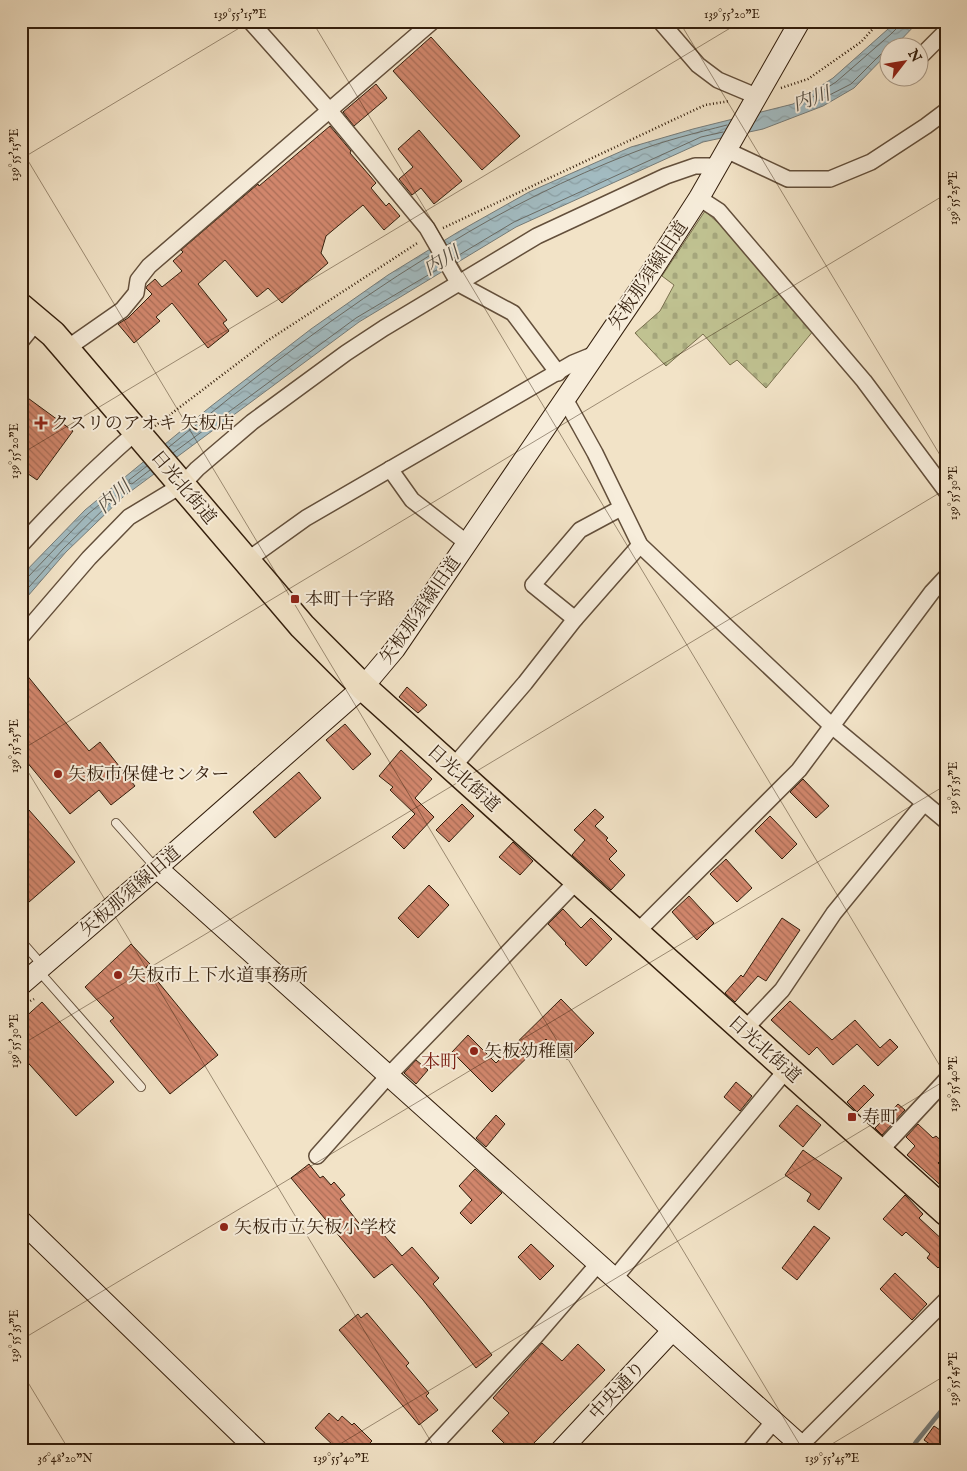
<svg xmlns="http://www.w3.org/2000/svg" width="967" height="1471" viewBox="0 0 967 1471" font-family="'IM FELL English','Noto Serif JP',serif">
<defs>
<pattern id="cemetery-stones" width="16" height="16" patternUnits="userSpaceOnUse" patternTransform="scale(1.25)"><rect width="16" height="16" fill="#c0c291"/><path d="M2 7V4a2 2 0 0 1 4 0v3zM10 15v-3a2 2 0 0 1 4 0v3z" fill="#a5a67c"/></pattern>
<pattern id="water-waves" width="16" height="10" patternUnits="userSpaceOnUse" patternTransform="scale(1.25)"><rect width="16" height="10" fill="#a2bbc1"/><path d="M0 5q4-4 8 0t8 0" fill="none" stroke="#8ca0a5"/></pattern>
<pattern id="building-back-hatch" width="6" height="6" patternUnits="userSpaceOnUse" patternTransform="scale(1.25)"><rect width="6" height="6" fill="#d1866c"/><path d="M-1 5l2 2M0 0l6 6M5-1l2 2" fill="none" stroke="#aa6d57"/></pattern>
</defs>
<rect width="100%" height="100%" fill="#f2e3c7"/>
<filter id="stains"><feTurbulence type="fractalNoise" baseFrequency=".004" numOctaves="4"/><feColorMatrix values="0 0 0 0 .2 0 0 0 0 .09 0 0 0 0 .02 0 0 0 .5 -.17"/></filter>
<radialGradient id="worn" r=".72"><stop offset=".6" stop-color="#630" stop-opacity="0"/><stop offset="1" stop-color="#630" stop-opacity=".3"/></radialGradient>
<path fill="url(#cemetery-stones)" stroke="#7a704e" d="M705 211 740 243 814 330 766 388 737 360 730 365 703 334 666 366 635 333 660 311 674 285 662 276Z"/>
<path fill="url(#water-waves)" stroke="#767c79" d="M897 21H919L894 47 890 48 889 52 854 88 823 106 763 129 703 142 516 227 359 322 123 497 66 552 21 604V576L85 510 210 407 311 329 388 275 458 232 529 192 631 147 693 129 793 104 833 78Z"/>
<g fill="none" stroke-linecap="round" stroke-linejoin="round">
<g stroke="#6a6c66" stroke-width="1">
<path d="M890 49 884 51 851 84 810 105 808 104V100L836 82 891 34 899 26 900 21"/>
<path d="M447 245C505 209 568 178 632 153 662 141 696 133 727 125"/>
<path d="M454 258 514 222 701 137 723 132"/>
<path d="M169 447C253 378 339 311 432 254"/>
<path d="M173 453 356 318 440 268"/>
<path d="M147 466 129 480V483L132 484 150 470"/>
<path d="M21 579 27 578 88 514 111 495H114V499L63 549 21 596"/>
</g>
<path stroke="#767c79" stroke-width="4.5" d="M911 1450 916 1442 946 1405"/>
</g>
<g fill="url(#building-back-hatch)" stroke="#331e0c">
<path d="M431 37 520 136 482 170 393 71Z"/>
<path d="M376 84 387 98 354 126 343 112Z"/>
<path d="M330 126 351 151 350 153 376 183 371 188 386 206 389 203 400 216 384 230 363 205 326 236 321 253 328 263 282 303 268 288 257 297 225 260 198 284 227 320 223 323 229 331 208 348 172 303 156 317 160 321 134 343 118 324 128 318 152 294 146 288 147 286 155 279 162 287 182 271 173 261 183 252 181 250 258 184 259 186Z"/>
<path d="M419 130 462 181 434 204 421 188 412 195 399 179 413 167 398 149Z"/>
<path d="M21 393 73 431 37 480 21 469Z"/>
<path d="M21 668 89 751 100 742 135 786 111 805 99 790 70 814 21 755Z"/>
<path d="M407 687 427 705 418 713 399 697Z"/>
<path d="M345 724 371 754 353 770 326 740Z"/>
<path d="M401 750 432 779 415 798 434 817 404 849 392 837 415 814 390 790 393 787 379 776Z"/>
<path d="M299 772 321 798 275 838 253 812Z"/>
<path d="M803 779 829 806 816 818 790 792Z"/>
<path d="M21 801 75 862 21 909Z"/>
<path d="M462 804 474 816 449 842 436 830Z"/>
<path d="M595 809 604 817 595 826 608 838 606 840 617 851 609 859 625 875 611 890 572 855 585 840 574 830Z"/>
<path d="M770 816 797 844 782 859 755 831Z"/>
<path d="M513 842 533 861 520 875 499 857Z"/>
<path d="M726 859 752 888 737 902 710 874Z"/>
<path d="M429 885 449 905 418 938 398 918Z"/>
<path d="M689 896 714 923 697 940 672 912Z"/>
<path d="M563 909 581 928 591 918 612 939 586 966 565 944 566 943 548 924Z"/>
<path d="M782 918 800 930 766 981 758 976 735 1002 725 993 741 975 743 977Z"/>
<path d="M131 944 150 964 146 967 218 1055 170 1094 110 1021 114 1018 85 987Z"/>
<path d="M561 999 594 1033 567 1060 546 1039 492 1092 452 1052 468 1035 496 1063Z"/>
<path d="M790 1001 832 1040 855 1020 880 1048 890 1039 898 1047 878 1066 857 1044 833 1065 817 1047 809 1055 771 1020Z"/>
<path d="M42 1002 114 1082 76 1116 21 1055V1021Z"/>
<path d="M416 1060 428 1070 416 1084 404 1073Z"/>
<path d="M736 1082 752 1096 740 1111 724 1097Z"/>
<path d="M864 1085 874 1095 857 1112 847 1102Z"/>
<path d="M898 1104 905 1110 882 1135 875 1128Z"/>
<path d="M797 1105 821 1125 803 1147 779 1126Z"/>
<path d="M496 1115 505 1124 486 1147 476 1138Z"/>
<path d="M918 1124 933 1138 936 1136 946 1145V1155L938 1163 946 1170V1190L907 1155 915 1146 906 1137Z"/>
<path d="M803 1150 842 1178 819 1210 807 1201 811 1194 785 1175Z"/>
<path d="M309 1164 320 1178 323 1176 331 1185 334 1182 345 1195 340 1199 362 1227 371 1220 402 1256 412 1247 439 1278 433 1284 492 1355 476 1368 423 1300 392 1264 374 1278 291 1178Z"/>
<path d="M475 1169 502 1193 471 1224 460 1213 472 1200 459 1186Z"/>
<path d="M905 1195 923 1214 919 1218 946 1243V1260L938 1268 927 1258 930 1254 906 1232 902 1236 883 1219Z"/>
<path d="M814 1226 830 1238 797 1280 782 1268Z"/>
<path d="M531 1244 554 1266 540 1280 518 1257Z"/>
<path d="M895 1273 927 1304 912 1320 880 1289Z"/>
<path d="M367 1313 409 1363 406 1366 429 1393 426 1396 438 1410 419 1425 339 1330 358 1314 361 1318Z"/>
<path d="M542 1343 562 1361 578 1344 605 1370 534 1443 535 1444 529 1450H511L492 1431 509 1413 493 1398Z"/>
<path d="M329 1413 338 1421 342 1416 352 1425 354 1423 372 1441 363 1450H338L315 1428Z"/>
<path d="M934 1426 946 1434V1450H928L931 1445 924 1440Z"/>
</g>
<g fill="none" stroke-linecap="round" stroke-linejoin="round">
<g stroke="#634f3b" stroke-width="10">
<g id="lane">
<path d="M116 823 156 868"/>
<path d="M21 941 43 966 44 977 141 1087"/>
</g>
</g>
<g stroke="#634f3b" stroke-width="18">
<g id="street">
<path d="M250 21 330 111 427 228 459 284 513 313 558 373"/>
<path d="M660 21 698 65 718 80 756 96"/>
<path d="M920 57 946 31"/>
<path d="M726 150 788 179H830L871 162 926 126 946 111"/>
<path d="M699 198 719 211 864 381 946 491"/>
<path d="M21 341 38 320"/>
<path d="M66 349 122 310 136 293 138 280 149 266 433 21"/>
<path d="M565 399 595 453 640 545 832 726 946 821"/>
<path d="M390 469 412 500 467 543"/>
<path d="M21 545C57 505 96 467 137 431"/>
<path d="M246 561 306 518 573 363 595 354"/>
<path d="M575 619 533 585 580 530 621 508"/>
<path d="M21 637 89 558 129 517 182 485 197 469 252 422 346 353 384 328 537 236 666 176 695 166H716"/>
<path d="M452 768 525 683 575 619 640 545"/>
<path d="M636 933 799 770 932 592 946 577"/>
<path d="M744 1030 782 990 834 913 924 803"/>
<path d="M879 1152 946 1080"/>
<path d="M317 1156 389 1075 578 880"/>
<path d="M614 1279 787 1069"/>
<path d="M801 1445 946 1300"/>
<path d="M430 1450 534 1338 598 1264"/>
<path d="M750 1450 774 1421"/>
</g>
</g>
<g stroke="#331e0c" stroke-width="22">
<g id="secondary">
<path d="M157 868 806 1450"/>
<path d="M21 985 157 868 363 687 395 649 648 277 699 198 800 21"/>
<path d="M21 1221 257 1450"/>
<path d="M561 1450 672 1331"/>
</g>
</g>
<g stroke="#331e0c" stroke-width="29">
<path id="highway" d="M21 307 53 334 66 349 302 626 363 687 946 1212"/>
</g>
<g stroke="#331e0c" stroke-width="2.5" stroke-dasharray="1 2.5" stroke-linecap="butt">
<path d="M781 88 808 79 861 42 880 21"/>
<path d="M443 228 705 105 730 101"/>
<path d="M155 426 267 341 419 242"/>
<path d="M21 1006 34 999"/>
</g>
<use href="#lane" stroke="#f7eddb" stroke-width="8"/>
<use href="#street" stroke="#f7eddb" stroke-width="15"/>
<use href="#secondary" stroke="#f7eddb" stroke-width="20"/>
<use href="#highway" stroke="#f2e3c7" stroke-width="26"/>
</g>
<path fill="none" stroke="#331e0c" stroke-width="1" stroke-opacity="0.45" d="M312 21 946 1076M679 21 946 465M21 149 803 1450M21 159 251 21M21 454 742 21M21 750 946 194M21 760 436 1450M21 1045 946 489M21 1340 946 785M21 1371 69 1450M330 1450 946 1080M822 1450 946 1375"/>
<g fill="#8f2418" stroke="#f7eddb" stroke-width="2">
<path d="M38.5 415.5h5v5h5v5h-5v5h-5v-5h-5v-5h5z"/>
<rect x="290" y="594" width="10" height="10" rx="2.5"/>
<circle cx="58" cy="774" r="5"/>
<circle cx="118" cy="975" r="5"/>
<circle cx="474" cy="1051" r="5"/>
<rect x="847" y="1112" width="10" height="10" rx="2.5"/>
<circle cx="224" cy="1227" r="5"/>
</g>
<g text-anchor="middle" stroke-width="4" stroke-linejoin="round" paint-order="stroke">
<g font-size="18" fill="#331e0c" stroke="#f7eddb">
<text transform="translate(648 275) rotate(-56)" y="6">矢板那須線旧道</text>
<text transform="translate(184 487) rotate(50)" y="6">日光北街道</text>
<text transform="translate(420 610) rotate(-55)" y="6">矢板那須線旧道</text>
<text transform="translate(464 778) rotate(42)" y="6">日光北街道</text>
<text transform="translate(130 891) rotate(-41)" y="6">矢板那須線旧道</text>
<text transform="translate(765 1049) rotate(42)" y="6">日光北街道</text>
<text transform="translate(617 1390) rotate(-47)" y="6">中央通り</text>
</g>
<g font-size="18" fill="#331e0c" stroke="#f7eddb" text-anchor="start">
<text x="51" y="429">クスリのアオキ 矢板店</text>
<text x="305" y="605">本町十字路</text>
<text x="68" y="780">矢板市保健センター</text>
<text x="128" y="981">矢板市上下水道事務所</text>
<text x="484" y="1057">矢板幼稚園</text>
<text x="862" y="1123">寿町</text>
<text x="234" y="1233">矢板市立矢板小学校</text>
</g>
<g font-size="19" font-style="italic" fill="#544d42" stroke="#f7eddb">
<text transform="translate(811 98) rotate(-19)" y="7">内川</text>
<text transform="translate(441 260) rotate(-31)" y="7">内川</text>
<text transform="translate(113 496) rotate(-42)" y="7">内川</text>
</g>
<g font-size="19" fill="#7a1f14" stroke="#f7eddb">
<text x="440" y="1068">本町</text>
</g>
</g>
<rect width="967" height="1471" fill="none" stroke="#f2e3c7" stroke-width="55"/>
<g transform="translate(904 62) rotate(59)"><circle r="24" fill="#f7eddb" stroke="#a99a88"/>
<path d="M0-4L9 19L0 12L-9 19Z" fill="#8f2418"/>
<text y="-8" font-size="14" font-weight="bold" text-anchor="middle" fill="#331e0c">N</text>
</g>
<rect x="28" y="28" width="912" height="1416" fill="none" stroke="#331e0c" stroke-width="2"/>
<g font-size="12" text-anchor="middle" fill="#331e0c">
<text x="240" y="18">139°55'15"E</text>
<text x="732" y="18">139°55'20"E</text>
<text transform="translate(14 155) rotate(-90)" y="4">139°55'15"E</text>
<text transform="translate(953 198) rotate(-90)" y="4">139°55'25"E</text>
<text transform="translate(14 451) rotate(-90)" y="4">139°55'20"E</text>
<text transform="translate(953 493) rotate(-90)" y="4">139°55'30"E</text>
<text transform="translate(14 746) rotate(-90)" y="4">139°55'25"E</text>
<text transform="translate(953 788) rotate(-90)" y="4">139°55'35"E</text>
<text transform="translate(14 1041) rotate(-90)" y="4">139°55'30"E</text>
<text transform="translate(953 1084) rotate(-90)" y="4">139°55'40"E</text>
<text transform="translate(14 1336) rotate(-90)" y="4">139°55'35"E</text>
<text transform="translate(953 1379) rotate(-90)" y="4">139°55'45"E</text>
<text x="65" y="1462">36°48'20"N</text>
<text x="341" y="1462">139°55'40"E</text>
<text x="832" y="1462">139°55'45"E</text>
</g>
<rect width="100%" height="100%" filter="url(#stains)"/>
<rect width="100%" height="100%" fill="url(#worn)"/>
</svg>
